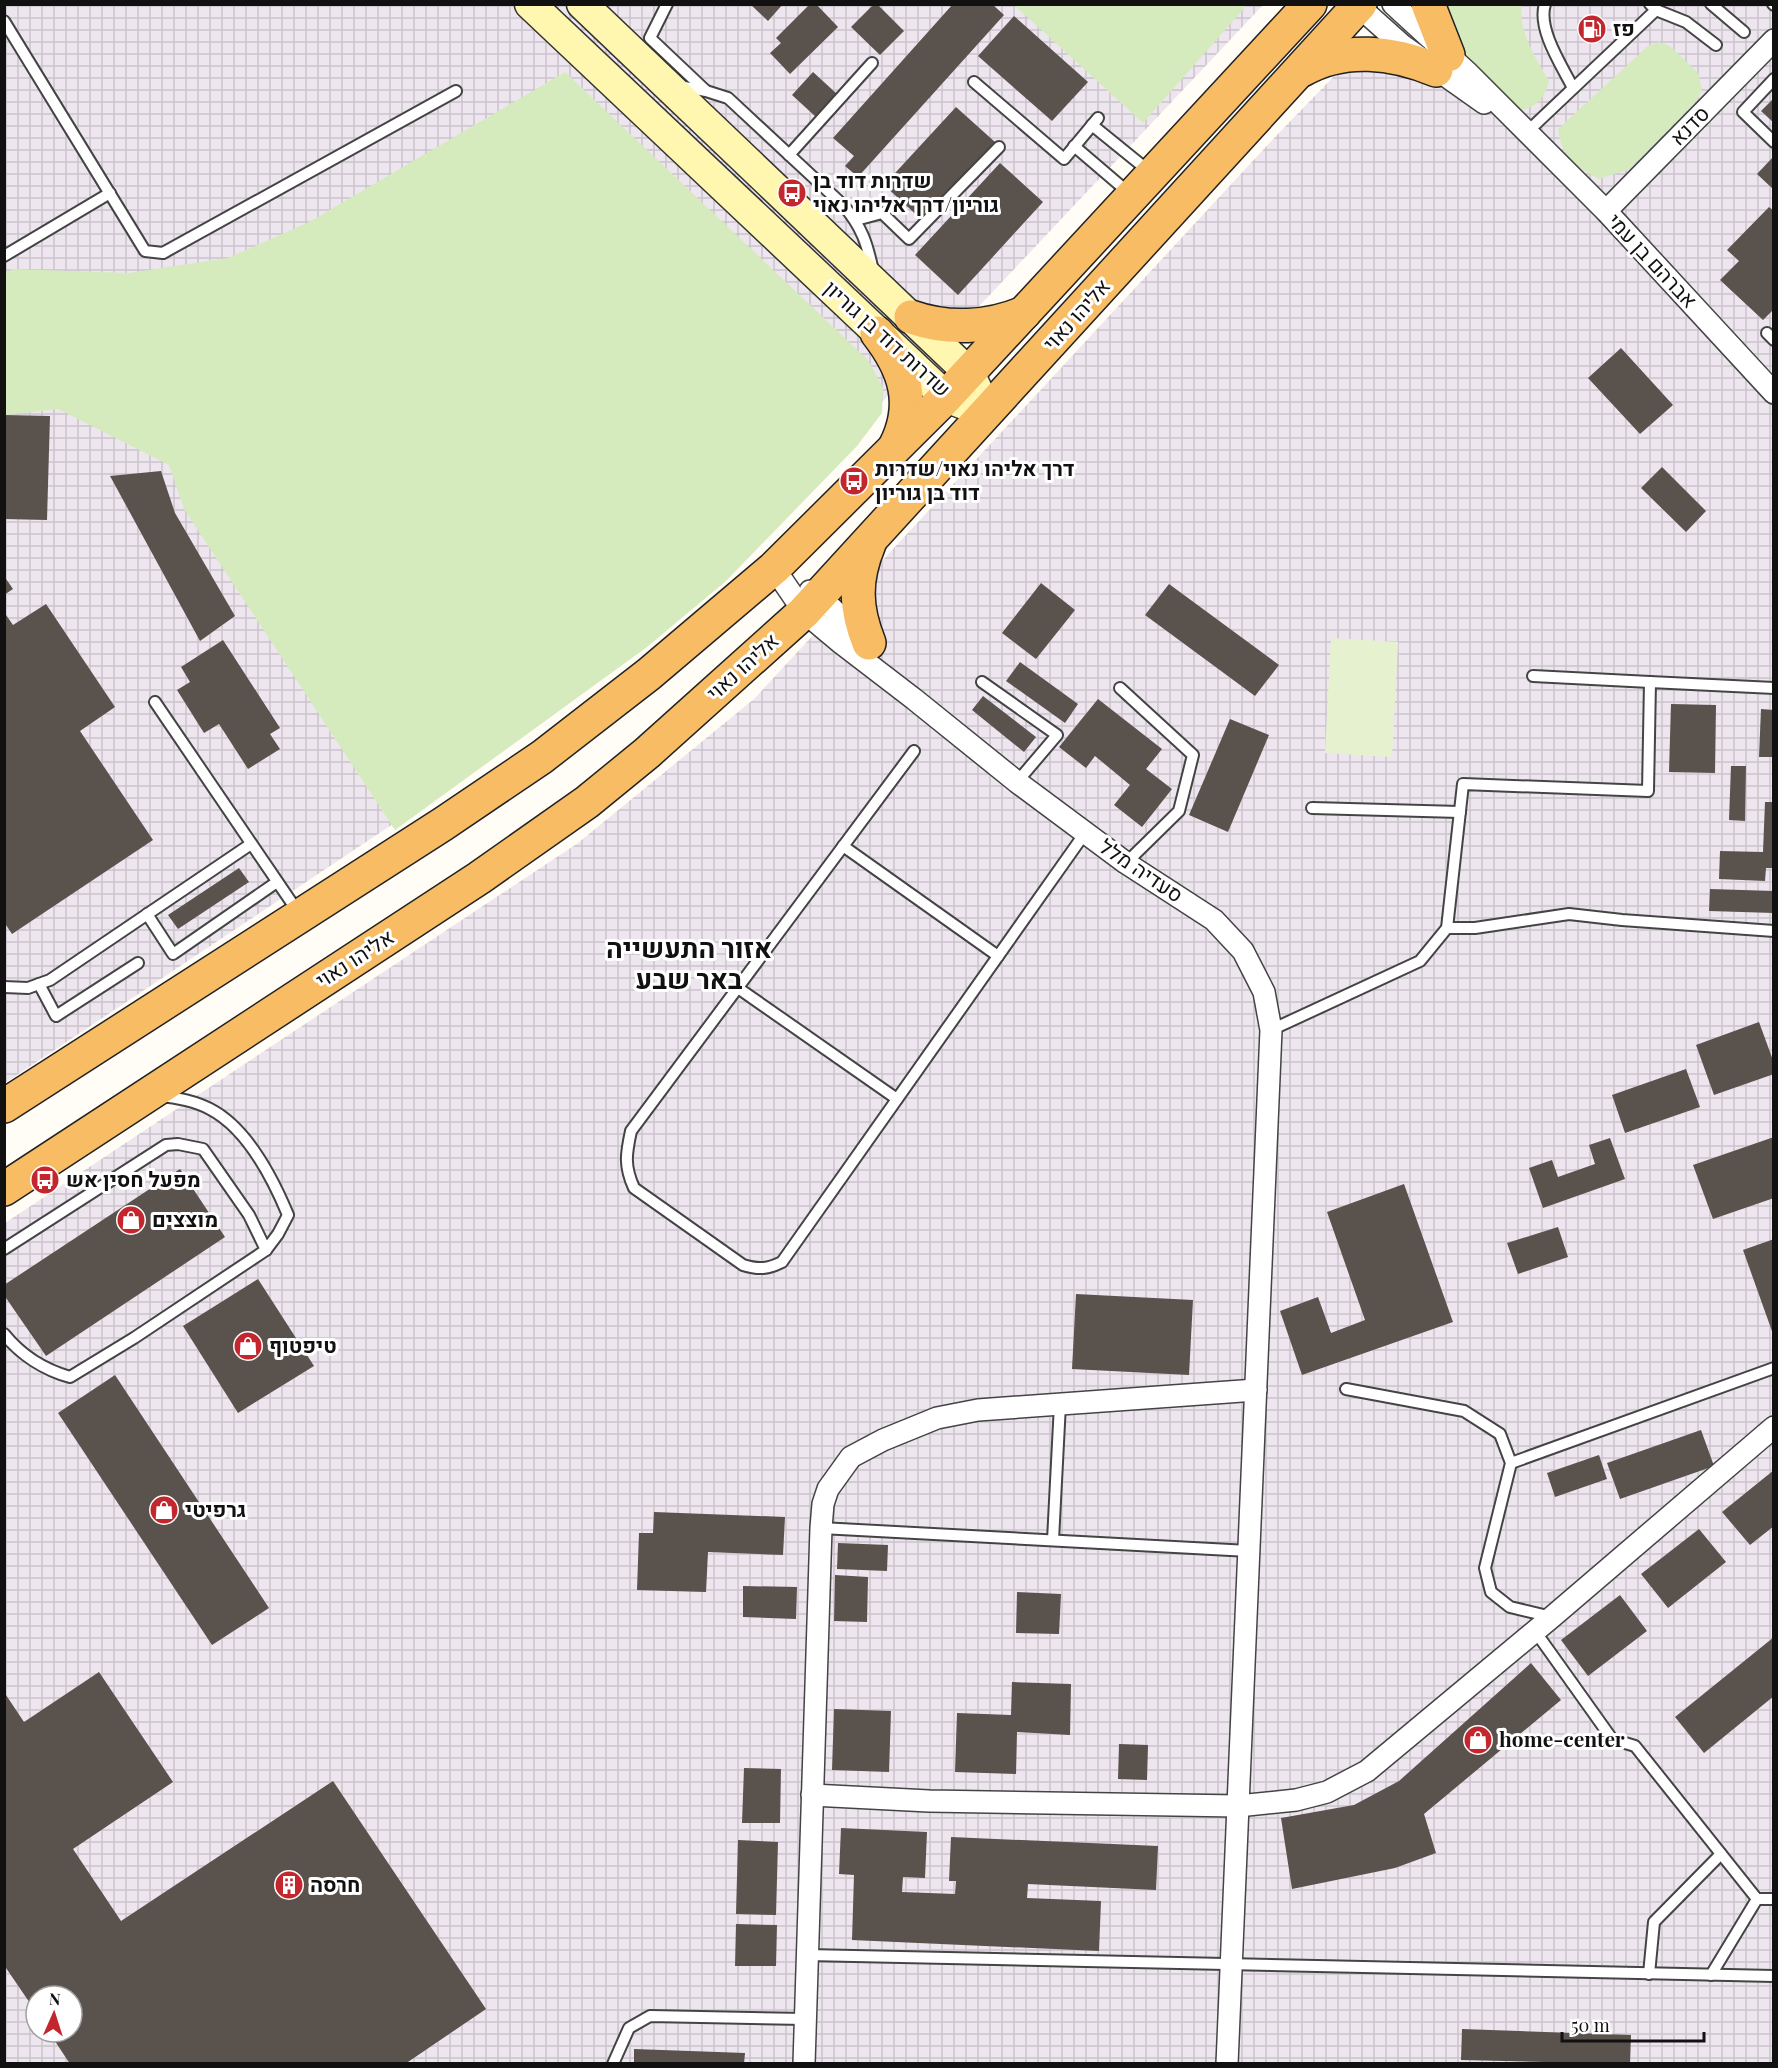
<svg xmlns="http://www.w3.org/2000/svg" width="1778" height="2068" viewBox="0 0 1778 2068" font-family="'Playfair Display',Heebo,serif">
<defs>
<pattern id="industrial-grid" width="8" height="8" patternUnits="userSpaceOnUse" patternTransform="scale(1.5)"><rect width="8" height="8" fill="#eee6ef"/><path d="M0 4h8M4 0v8" fill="none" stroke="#cbc4cc"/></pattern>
</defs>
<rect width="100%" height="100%" fill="#fffdf5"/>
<g fill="url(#industrial-grid)" fill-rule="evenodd">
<path d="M5 5H1263L969 317 654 624 480 766 5 1083Z"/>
<path d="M1403 5H1773V2063L5 2064V1223L578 843 754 699 1276 136ZM36 1996H72V2032H36Z"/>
</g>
<g fill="#d5ebbd">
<path d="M1014 5H1247L1143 123Z"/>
<path d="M1440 5H1522C1518 32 1536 58 1549 81 1543 103 1536 106 1515 113L1448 40Z"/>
<path d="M1659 42 1670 46 1698 73 1702 89 1698 99 1630 169 1599 179C1576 167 1561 157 1558 129L1648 46Z"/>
<path d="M565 72 868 360 883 388 882 413 857 446 726 581 647 647 395 830 184 509 169 465 58 409 5 415 4 274 12 269 129 273 228 258 309 222Z"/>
</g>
<path fill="#e6f2cf" d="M1331 638 1398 642 1392 757 1325 753Z"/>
<g fill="#5a524d">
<path d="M750 4H783L768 21Z"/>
<path d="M810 4H816L838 27 790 74 770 53 781 43 776 38Z"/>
<path d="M874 4H877L904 31 880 55 851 27Z"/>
<path d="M953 4H992L1004 15 858 177 845 166 854 156 833 138Z"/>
<path d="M1014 16 1088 82 1052 121 978 56Z"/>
<path d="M813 72 837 94 816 117 792 95Z"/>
<path d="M1774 98V123L1761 111Z"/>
<path d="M956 107 995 142 923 221 884 185Z"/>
<path d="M1774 156V190L1757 174Z"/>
<path d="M1000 163 1043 202 958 295 915 255Z"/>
<path d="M1769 207 1774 211V309L1763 320 1720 280 1739 261 1727 250Z"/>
<path d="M1621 348 1673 405 1640 434 1588 378Z"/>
<path d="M4 415 50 416 47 520 4 519Z"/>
<path d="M1662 467 1706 511 1686 532 1641 488Z"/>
<path d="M161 471 175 513 235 616 200 641 110 476Z"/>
<path d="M4 576 13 589 4 595Z"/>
<path d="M1041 583 1075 610 1036 659 1002 633Z"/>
<path d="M1169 584 1279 665 1255 696 1145 615Z"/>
<path d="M46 604 115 707 80 731 153 840 12 934 4 922V612L13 625Z"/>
<path d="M223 640 280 728 270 734 280 749 248 769 219 724 204 733 177 690 190 682 181 667Z"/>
<path d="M1020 662 1078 704 1065 723 1006 681Z"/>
<path d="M983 696 1036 737 1024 752 972 710Z"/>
<path d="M1098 699 1162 749 1146 769 1172 789 1142 827 1114 805 1130 785 1095 756 1086 768 1059 747Z"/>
<path d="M1671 704 1716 705 1715 773 1669 772Z"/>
<path d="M1761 709 1774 710V757H1759Z"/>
<path d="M1230 719 1269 735 1228 832 1189 815Z"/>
<path d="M1731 766H1746L1745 821 1729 820Z"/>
<path d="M1765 802H1774V868H1766L1765 881 1719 879 1720 851 1763 852Z"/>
<path d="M239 868 249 882 178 929 168 915Z"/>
<path d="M1710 889 1774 891V913L1709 911Z"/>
<path d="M1759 1022 1774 1063V1074L1714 1095 1696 1045Z"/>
<path d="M1686 1069 1700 1107 1625 1133 1612 1095Z"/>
<path d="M1774 1137V1198L1713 1219 1693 1165Z"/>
<path d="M1610 1138 1625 1179 1543 1208 1529 1168 1552 1160 1558 1177 1595 1164 1589 1145Z"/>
<path d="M180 1169 225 1237 46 1356 4 1295V1285Z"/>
<path d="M1404 1184 1453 1322 1302 1375 1280 1311 1318 1297 1331 1333 1365 1320 1327 1212Z"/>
<path d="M1558 1227 1568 1257 1518 1274 1507 1243Z"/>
<path d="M1774 1239V1334H1773L1743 1250Z"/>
<path d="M258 1279 314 1366 238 1413 183 1326Z"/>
<path d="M1076 1294 1193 1300 1189 1375 1072 1369Z"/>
<path d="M115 1375 269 1608 212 1645 58 1413Z"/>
<path d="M1701 1430 1714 1466 1620 1499 1607 1463Z"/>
<path d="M1599 1455 1607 1479 1555 1497 1547 1473Z"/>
<path d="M1774 1470V1526L1750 1545 1722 1512Z"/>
<path d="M654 1512 785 1517 783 1555 708 1552 706 1592 637 1590 639 1533H653Z"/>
<path d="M1699 1529 1726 1562 1668 1608 1641 1574Z"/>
<path d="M838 1543 888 1545 887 1571 837 1569Z"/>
<path d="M835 1575 868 1577 867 1622 834 1621Z"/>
<path d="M743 1586 797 1587 796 1619 743 1617Z"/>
<path d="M1017 1592 1061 1594 1059 1634 1016 1633Z"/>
<path d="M1620 1595 1647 1631 1588 1676 1561 1640Z"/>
<path d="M1774 1637V1696L1704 1753 1675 1717Z"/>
<path d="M1531 1663 1561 1700 1424 1814 1436 1853 1395 1868 1292 1889 1281 1818 1354 1805 1399 1781Z"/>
<path d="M99 1672 173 1782 73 1849 121 1921 333 1781 486 2009 405 2064H70L49 2032H72V1996H36V2012L4 1965V1692L24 1722Z"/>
<path d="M1012 1682 1071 1684 1070 1735 1017 1732 1016 1774 955 1772 957 1713 1011 1715Z"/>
<path d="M834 1709 891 1711 889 1772 832 1770Z"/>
<path d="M1119 1744 1148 1745 1147 1780 1118 1779Z"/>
<path d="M744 1768 781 1769 780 1823H742Z"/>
<path d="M841 1828 927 1832 925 1878 903 1877 902 1892 955 1894 956 1881H949L951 1837 1158 1846 1156 1890 1028 1884 1027 1898 1101 1901 1099 1951 852 1940 854 1875 839 1874Z"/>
<path d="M738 1840 778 1842 776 1915 736 1914Z"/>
<path d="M736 1924 777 1925 776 1966H735Z"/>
<path d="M1462 2029 1631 2035 1630 2064 1461 2060Z"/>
<path d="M634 2049 745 2053 744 2064H634Z"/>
</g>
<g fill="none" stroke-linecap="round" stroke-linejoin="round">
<g stroke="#444" stroke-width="14">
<g id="service">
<path d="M667 4 650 38 705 90"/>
<path d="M1545 4C1537 29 1562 66 1573 88"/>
<path d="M1650 4 1656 10 1686 22 1716 45"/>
<path d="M1711 4 1744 32"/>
<path d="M1773 4 1774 5"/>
<path d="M4 21 145 251 163 253 456 91"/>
<path d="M1774 79 1743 112 1774 142"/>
<path d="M974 82 1064 159 1098 118"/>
<path d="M679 86 706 91 728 98 843 205C862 227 867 243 873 271"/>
<path d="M1092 125 1150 172"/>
<path d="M1526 133 1656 10"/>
<path d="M1074 146 1129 193"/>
<path d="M789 155 872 63"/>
<path d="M856 220 882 213 909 239 999 147"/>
<path d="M4 256 110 193"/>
<path d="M1767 333 1774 340"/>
<path d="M1533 676 1650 682"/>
<path d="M982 682 1057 735 1017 782"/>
<path d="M1120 688 1193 755 1179 811 1126 863"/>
<path d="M155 702 298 912"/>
<path d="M914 751 631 1131C626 1154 624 1166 634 1188L743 1265C759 1270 768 1269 782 1262L1085 833"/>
<path d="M1312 808 1460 812"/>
<path d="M843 846 998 956"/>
<path d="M147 914 173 954 277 882"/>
<path d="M1447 928H1475L1569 914 1622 920 1774 931"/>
<path d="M39 984 56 1016 138 963"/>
<path d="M4 987 28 988 50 980 251 844"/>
<path d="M738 988 897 1099"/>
<path d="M1271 1030 1420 961 1447 928 1463 784 1648 791 1650 682 1774 688"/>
<path d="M4 1249 166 1145 178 1144 203 1149 249 1215 266 1250"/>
<path d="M4 1334C21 1355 45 1370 70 1377L134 1338 266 1250 278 1234 288 1215C273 1179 247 1128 210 1109 197 1102 176 1097 161 1096"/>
<path d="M1346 1389 1464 1411 1500 1434 1511 1463 1485 1568 1491 1592 1510 1607 1552 1617"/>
<path d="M1511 1463 1774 1368"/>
<path d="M821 1528 1249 1551"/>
<path d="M1053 1540 1060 1404"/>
<path d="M1535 1631 1612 1739 1635 1746 1757 1899 1711 1975"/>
<path d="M1757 1899H1774"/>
<path d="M807 1955 1774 1976"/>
<path d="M1649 1974 1654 1922 1721 1854"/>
<path d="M613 2064 629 2028 650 2016 805 2019"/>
</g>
</g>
<g stroke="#444" stroke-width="24">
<g id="minor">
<path d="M1356 4 1402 45 1484 103"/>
<path d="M1393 4 1467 72 1606 211 1774 393"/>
<path d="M1606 211 1774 40"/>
<path d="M774 568 804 612 841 643 914 699 1017 782 1126 863 1214 920 1243 951 1264 992 1271 1030 1227 2064"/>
<path d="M810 591 819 596 865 640"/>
<path d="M812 1795 929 1801 1238 1806 1296 1800 1327 1792 1367 1771 1552 1617 1774 1427"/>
<path d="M804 2064 821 1528 823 1504 828 1489 851 1457 883 1440 937 1418 978 1410 1256 1390"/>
</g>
</g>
<g stroke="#333" stroke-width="33">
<g id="secondary">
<path d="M530 4 946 397 987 413"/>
<path d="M582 4 969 373 979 394"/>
</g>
</g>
<g stroke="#222" stroke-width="36">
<g id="trunk">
<path d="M1428 4 1448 55"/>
<path d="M1302 70C1344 46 1393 52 1436 70"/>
<path d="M911 317C948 330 988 328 1024 313"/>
<path d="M877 333C905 369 917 404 895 447"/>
<path d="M869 643C855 608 854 580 869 544"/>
<path d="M4 1106 443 824 542 757 649 674 774 568 946 397 1310 4"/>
<path d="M4 1189 479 878 587 802 647 753 804 612 1360 4"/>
</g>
</g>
<use href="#service" stroke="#fff" stroke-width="10"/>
<use href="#minor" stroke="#fff" stroke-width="21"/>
<use href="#secondary" stroke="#fff6b0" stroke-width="30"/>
<use href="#trunk" stroke="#f7bc64" stroke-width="33"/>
</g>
<defs>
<g id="fuel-disc" transform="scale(1.5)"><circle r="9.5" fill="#c4262e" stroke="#fff"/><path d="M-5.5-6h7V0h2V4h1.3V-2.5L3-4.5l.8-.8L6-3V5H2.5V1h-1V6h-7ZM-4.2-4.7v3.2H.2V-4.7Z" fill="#fff"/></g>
<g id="bus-disc" transform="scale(1.5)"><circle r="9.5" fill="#c4262e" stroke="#fff"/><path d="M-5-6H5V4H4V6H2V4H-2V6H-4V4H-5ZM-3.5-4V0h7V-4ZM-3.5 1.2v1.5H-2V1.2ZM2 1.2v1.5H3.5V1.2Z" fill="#fff"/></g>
<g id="shop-disc" transform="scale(1.5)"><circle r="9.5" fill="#c4262e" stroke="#fff"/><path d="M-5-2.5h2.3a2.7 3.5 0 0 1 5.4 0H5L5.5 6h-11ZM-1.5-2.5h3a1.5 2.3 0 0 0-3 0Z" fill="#fff"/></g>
<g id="building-disc" transform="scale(1.5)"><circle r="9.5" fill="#c4262e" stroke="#fff"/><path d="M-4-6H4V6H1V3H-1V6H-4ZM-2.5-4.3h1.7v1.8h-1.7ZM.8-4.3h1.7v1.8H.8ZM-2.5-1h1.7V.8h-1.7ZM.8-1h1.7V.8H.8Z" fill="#fff"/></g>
</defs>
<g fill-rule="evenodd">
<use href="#fuel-disc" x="1592" y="29"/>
<use href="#bus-disc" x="792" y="193"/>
<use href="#bus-disc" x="854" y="481"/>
<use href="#bus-disc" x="45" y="1180"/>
<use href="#shop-disc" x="131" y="1220"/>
<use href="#shop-disc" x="248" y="1346"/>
<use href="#shop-disc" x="164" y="1510"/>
<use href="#shop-disc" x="1478" y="1740"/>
<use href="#building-disc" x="289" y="1885"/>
</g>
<g text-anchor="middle" stroke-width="6" stroke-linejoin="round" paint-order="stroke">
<g font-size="21" font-weight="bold" fill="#111" stroke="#fff" text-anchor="start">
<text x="1613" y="36">פז</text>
<text x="813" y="188">שדרות דוד בן<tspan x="813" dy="24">גוריון/דרך אליהו נאוי</tspan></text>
<text x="875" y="476">דרך אליהו נאוי/שדרות<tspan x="875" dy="24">דוד בן גוריון</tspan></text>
<text x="66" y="1187">מפעל חסין אש</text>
<text x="152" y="1227">מוצצים</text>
<text x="269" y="1353">טיפטוף</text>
<text x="185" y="1517">גרפיטי</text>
<text x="1499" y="1747">home-center</text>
<text x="310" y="1892">חרסה</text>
</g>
<g font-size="21" fill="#111" stroke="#fff">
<text transform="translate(1690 126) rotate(-45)" y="7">סדנא</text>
<text transform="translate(1652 261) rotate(47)" y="7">אברהם בן עמי</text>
<text transform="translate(1077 315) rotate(-48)" y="7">אליהו נאוי</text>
<text transform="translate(887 339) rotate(42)" y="7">שדרות דוד בן גוריון</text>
<text transform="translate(743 667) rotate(-42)" y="7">אליהו נאוי</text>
<text transform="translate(1141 871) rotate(34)" y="7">סעדיה מלל</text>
<text transform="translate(355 959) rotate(-33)" y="7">אליהו נאוי</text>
</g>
<g font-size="27" font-weight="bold" fill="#111" stroke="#fff">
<text x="689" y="958">אזור התעשייה<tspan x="689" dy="31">באר שבע</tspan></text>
</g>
</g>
<rect width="1778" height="2068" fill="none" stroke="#111111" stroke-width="12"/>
<g transform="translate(54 2014) rotate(3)"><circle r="28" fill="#ffffff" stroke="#a0a0a0" stroke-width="1.5"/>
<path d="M0-4.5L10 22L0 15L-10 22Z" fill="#c4262e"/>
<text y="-9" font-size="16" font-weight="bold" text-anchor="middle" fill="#111111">N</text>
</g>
<path d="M1562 2032v9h142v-9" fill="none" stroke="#111111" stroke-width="3"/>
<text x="1571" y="2032" font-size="18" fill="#111111" stroke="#ffffff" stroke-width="4.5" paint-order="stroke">50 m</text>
</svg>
